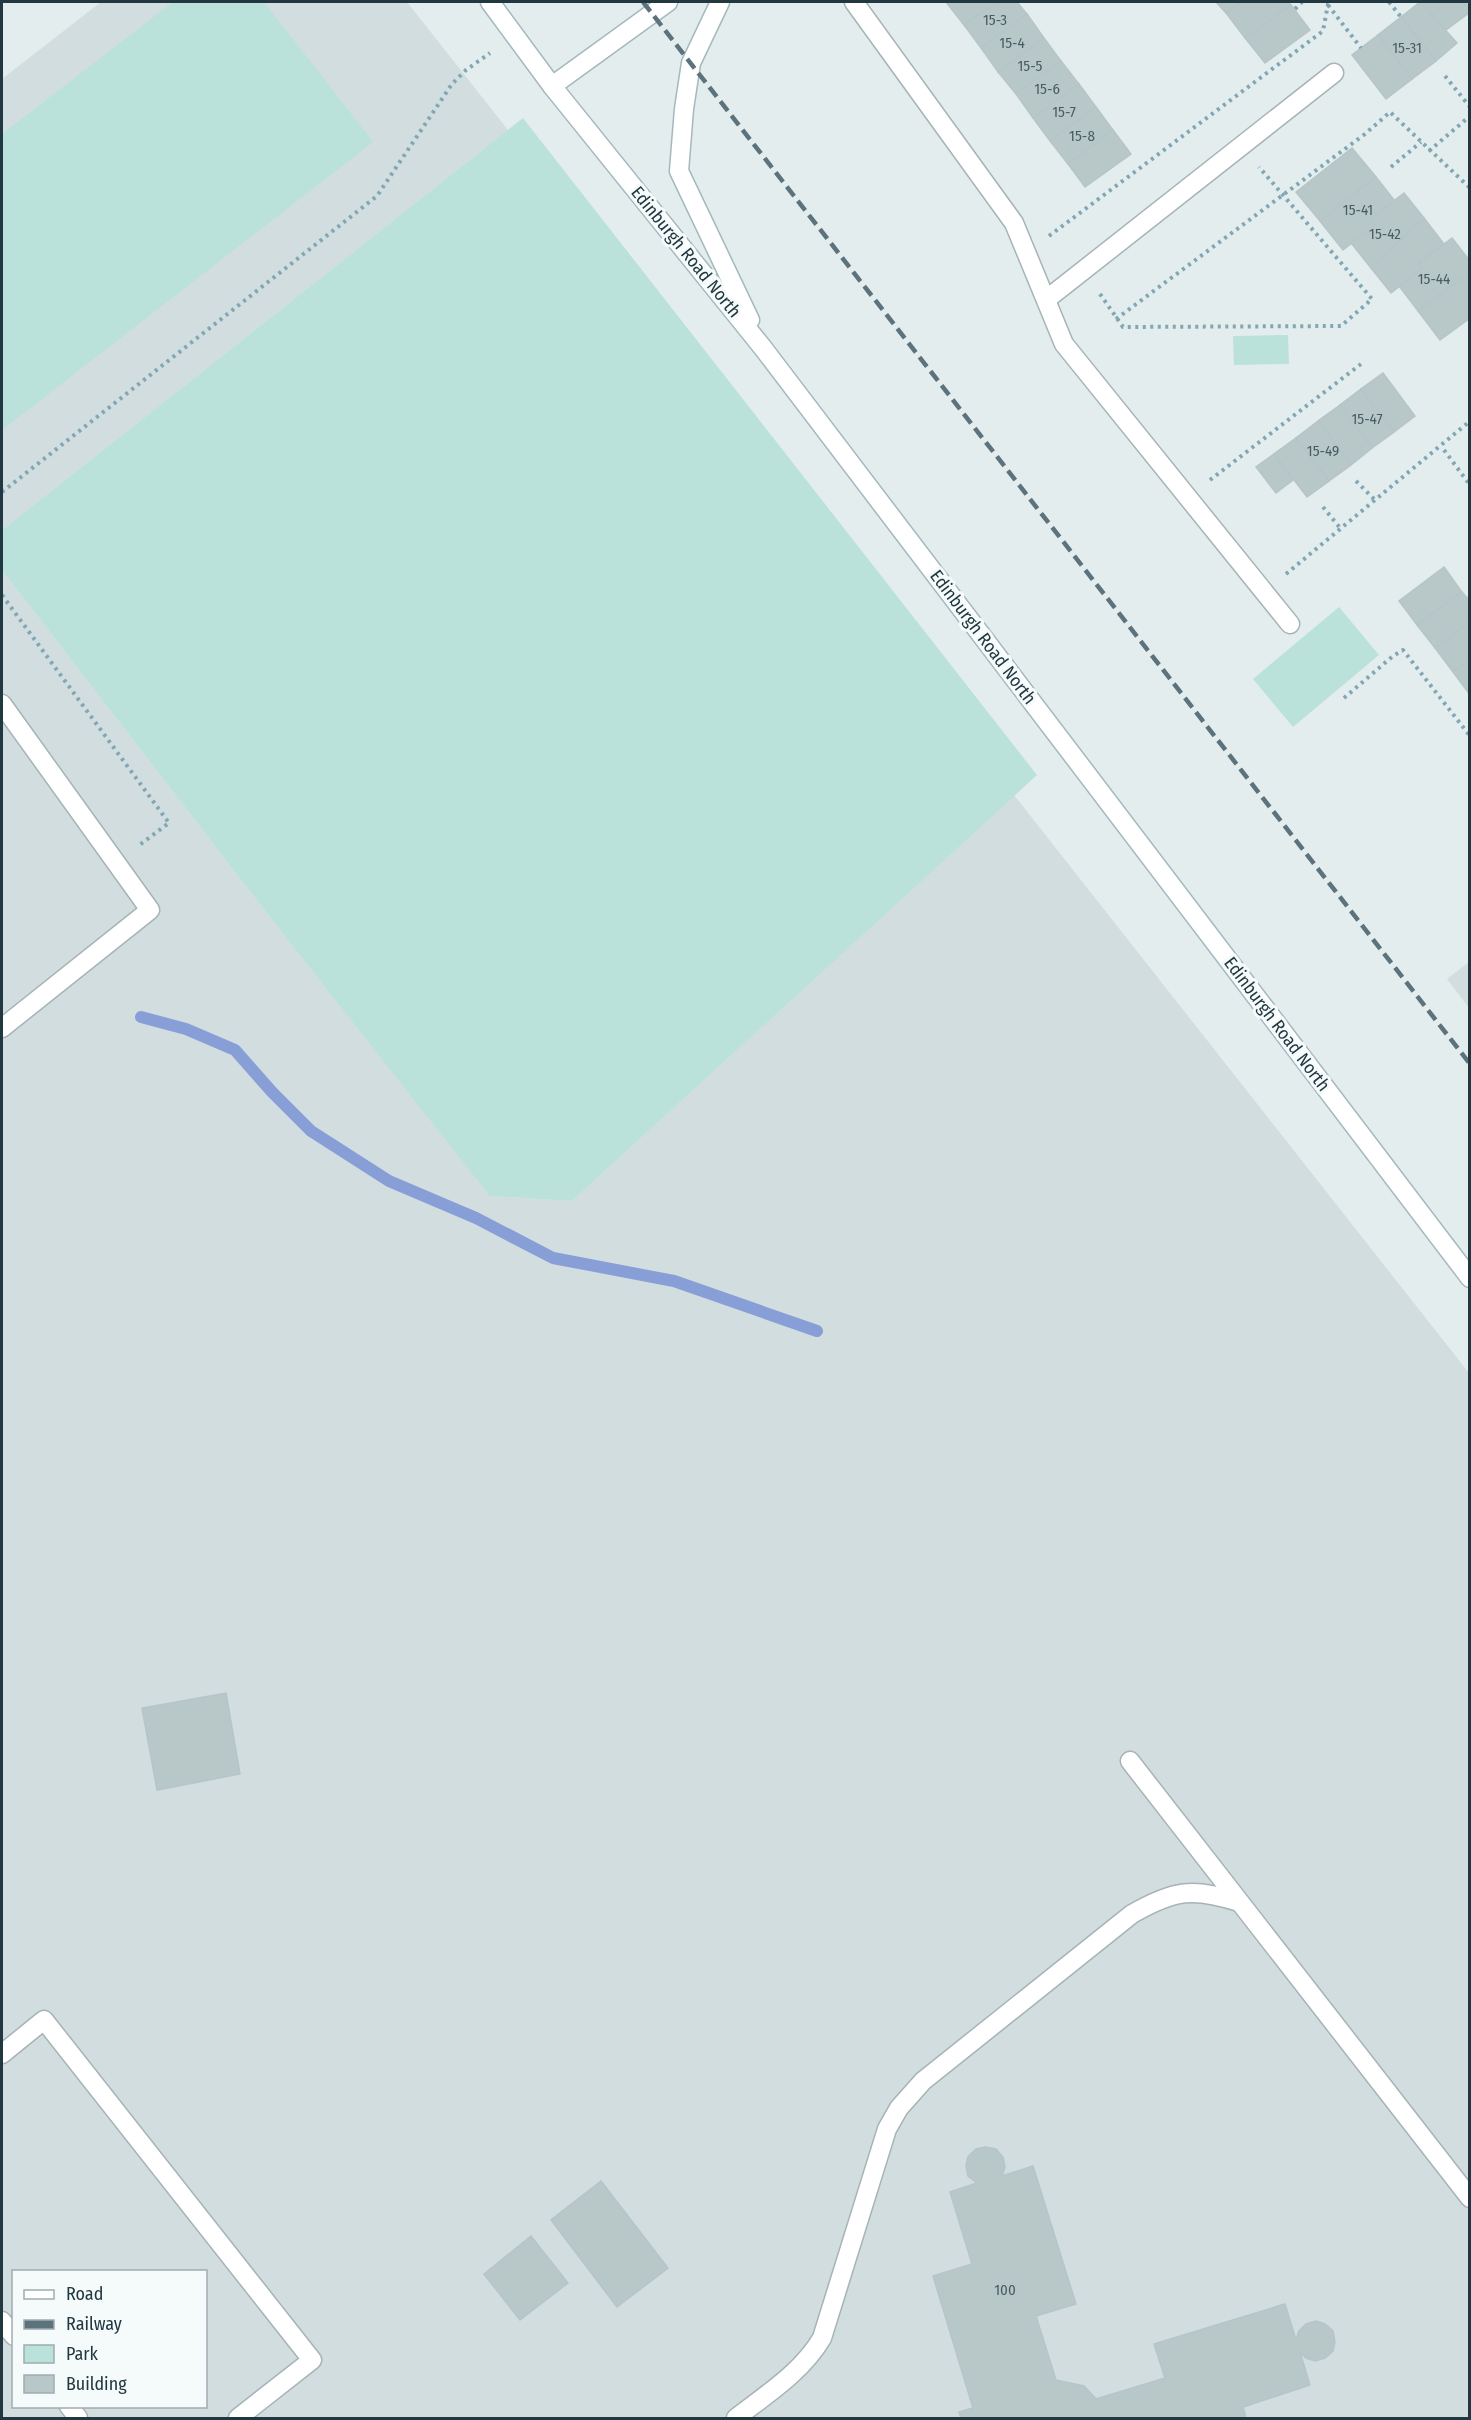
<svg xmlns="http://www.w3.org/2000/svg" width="1471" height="2420" viewBox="0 0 1471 2420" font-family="'Fira Sans Condensed',sans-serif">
<rect width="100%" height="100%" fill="#e4edee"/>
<g fill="#d1ddde" fill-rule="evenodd">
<path d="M101 2H407L508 130 2 530V79Z"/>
<path d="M2 570 269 916 491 1196 572 1201 1014 795 1469 1373V2418H2ZM14 2272H206V2406H14Z"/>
<path d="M1469 962V1008L1447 979Z"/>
</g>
<g fill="#bbe1db">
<path d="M173 2H264L373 142 2 430V134Z"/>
<path d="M523 118 1037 775 572 1201 490 1196 269 916 2 570V530Z"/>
<path d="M1288 335 1289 364 1234 365 1233 336Z"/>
<path d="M1339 607 1379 655 1293 727 1253 679Z"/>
</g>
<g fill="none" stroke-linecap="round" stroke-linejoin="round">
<path stroke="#889ed7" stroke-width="12" d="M141 1017 186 1029 235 1050 272 1092 311 1131 389 1181 476 1218 553 1258 674 1281 817 1331"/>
</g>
<g fill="#b8c8c9" stroke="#b5c5c8" stroke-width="1.5">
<path d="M946 2H996L964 25Z"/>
<path d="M996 2H1017L1027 14 981 48 964 25Z"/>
<path d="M1216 2H1242L1226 13Z"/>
<path d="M1242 2H1288L1291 5 1245 38 1226 13Z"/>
<path d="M1420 2 1457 43 1436 61 1401 17Z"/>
<path d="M1422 2H1465L1470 8V12L1446 30Z"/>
<path d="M1291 5 1310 30 1265 63 1245 38Z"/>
<path d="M1027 14 1044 38 998 72 981 48Z"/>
<path d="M1401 17 1436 61 1412 79 1378 35Z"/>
<path d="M1378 35 1412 79 1386 99 1352 55Z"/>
<path d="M1044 38 1061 61 1016 94 998 72Z"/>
<path d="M1061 61 1079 84 1033 118 1016 94Z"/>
<path d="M1079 84 1096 107 1050 141 1033 118Z"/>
<path d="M1096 107 1113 130 1068 164 1050 141Z"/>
<path d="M1113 130 1131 154 1085 187 1068 164Z"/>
<path d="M1352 148 1376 177 1320 221 1296 192Z"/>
<path d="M1376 177 1395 201 1371 219 1375 225 1343 250 1320 221Z"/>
<path d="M1404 193 1424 218 1371 268 1351 243 1375 225 1371 219Z"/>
<path d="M1424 218 1444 244 1419 263 1423 268 1391 293 1371 268Z"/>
<path d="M1452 238 1470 261V272L1418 311 1399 286 1423 268 1419 263Z"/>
<path d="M1470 272V318L1440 340 1418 311Z"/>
<path d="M1383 373 1415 416 1394 432 1361 389Z"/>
<path d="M1361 389 1394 432 1372 448 1340 405Z"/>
<path d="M1340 405 1372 448 1351 465 1318 421Z"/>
<path d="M1318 421 1351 465 1329 481 1296 438Z"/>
<path d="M1296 438 1329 481 1307 497 1274 454Z"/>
<path d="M1274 454 1293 480 1276 493 1256 467Z"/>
<path d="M1444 567 1462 592 1417 625 1399 601Z"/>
<path d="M1462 592 1470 601V622L1435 648 1417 625Z"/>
<path d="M1470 622V660L1453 672 1435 648Z"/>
<path d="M1470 660V695L1453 672Z"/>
<path d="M226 1693 240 1774 157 1790 142 1708Z"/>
<path d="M985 2147 996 2149 1003 2157 1005 2167 1002 2176 1033 2166 1076 2304 1036 2316 1056 2380 1084 2386 1096 2399 1165 2378 1154 2344 1285 2304 1296 2340 1299 2331 1306 2324 1316 2321 1325 2324 1333 2331 1335 2342 1333 2351 1325 2358 1315 2361 1306 2358 1300 2352 1310 2385 1243 2407 1246 2418H961L959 2412 973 2408 933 2276 972 2264 950 2192 977 2183 968 2176 966 2166 968 2157 976 2149Z"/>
<path d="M601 2181 668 2268 617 2307 551 2220Z"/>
<path d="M531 2236 568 2283 520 2320 484 2274Z"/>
</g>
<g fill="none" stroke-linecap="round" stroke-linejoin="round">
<g stroke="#a6b3b7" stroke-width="21">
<g id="lane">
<path d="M854 2 1014 223 1064 344 1290 624"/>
<path d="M1047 299 1334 73"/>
<path d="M2 704 150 910 2 1028"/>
<path d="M1130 1761 1470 2198"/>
<path d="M2 2054 44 2020 312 2360 238 2418"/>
<path d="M2 2321 14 2336"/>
<path d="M69 2406 78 2418"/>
<path d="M736 2418C767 2394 802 2372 822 2338L887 2129 899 2108 923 2081 1132 1914C1174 1890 1193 1887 1239 1902"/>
</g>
</g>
<g stroke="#a4b8be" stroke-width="21">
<g id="secondary">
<path d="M490 2 552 86 763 348 1470 1278"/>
<path d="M720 2 691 63 684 109 679 171 750 320"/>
<path d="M552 86 668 2"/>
</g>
</g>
<g stroke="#82a7b4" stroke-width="4" stroke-dasharray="3 4.5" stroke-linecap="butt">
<path d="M1389 2 1401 17"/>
<path d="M1328 5 1361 48"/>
<path d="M1295 9 1302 2"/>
<path d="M1445 76 1470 107"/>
<path d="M1429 151 1470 116"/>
<path d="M1391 167 1421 142"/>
<path d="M1049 236 1323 31 1328 4 1332 2"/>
<path d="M1100 294 1123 327 1341 326 1372 299 1259 167"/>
<path d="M1116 319 1365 134 1390 112 1470 188"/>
<path d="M1444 450 1470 485"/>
<path d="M1210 480 1361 364"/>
<path d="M1356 481 1375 500"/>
<path d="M2 492 377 196 452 84 466 70 490 53"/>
<path d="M1323 507 1341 529"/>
<path d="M1286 574 1470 421"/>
<path d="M2 595 169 823 138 846"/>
<path d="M1344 698 1393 656 1403 650 1470 736"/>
</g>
<use href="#lane" stroke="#fff" stroke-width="18"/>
<use href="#secondary" stroke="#fff" stroke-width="18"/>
<path stroke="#5c737d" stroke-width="4.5" stroke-dasharray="12 6" stroke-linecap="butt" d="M643 2 1470 1064"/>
</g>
<g text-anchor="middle" stroke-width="6" stroke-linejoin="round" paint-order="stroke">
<g font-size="15" fill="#475c63">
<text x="995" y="25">15-3</text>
<text x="1012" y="48">15-4</text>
<text x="1407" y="53">15-31</text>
<text x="1030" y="71">15-5</text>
<text x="1047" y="94">15-6</text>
<text x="1064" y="117">15-7</text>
<text x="1082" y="141">15-8</text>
<text x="1358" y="215">15-41</text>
<text x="1385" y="239">15-42</text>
<text x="1434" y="284">15-44</text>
<text x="1367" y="424">15-47</text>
<text x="1323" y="456">15-49</text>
<text x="1005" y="2295">100</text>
</g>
<g font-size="18" fill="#213841" stroke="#f5fafa">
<text transform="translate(686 252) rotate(51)" y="6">Edinburgh Road North</text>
<text transform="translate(983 637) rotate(53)" y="6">Edinburgh Road North</text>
<text transform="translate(1277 1024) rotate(53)" y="6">Edinburgh Road North</text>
</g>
</g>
<rect width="1471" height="2420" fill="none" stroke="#213841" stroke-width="6"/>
<rect x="12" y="2270" width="195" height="138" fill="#f5fafa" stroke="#a0acb0" stroke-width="1.5"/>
<rect x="24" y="2290" width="30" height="9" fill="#ffffff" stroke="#a0acb0" stroke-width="1.5"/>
<text x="66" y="2300" font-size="18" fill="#213841">Road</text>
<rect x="24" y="2320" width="30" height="9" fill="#5c737d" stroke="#a0acb0" stroke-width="1.5"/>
<text x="66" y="2330" font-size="18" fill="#213841">Railway</text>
<rect x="24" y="2345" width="30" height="18" fill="#bbe1db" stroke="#a0acb0" stroke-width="1.5"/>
<text x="66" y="2360" font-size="18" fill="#213841">Park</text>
<rect x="24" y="2375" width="30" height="18" fill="#b8c8c9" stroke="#a0acb0" stroke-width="1.5"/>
<text x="66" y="2390" font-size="18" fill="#213841">Building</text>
</svg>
